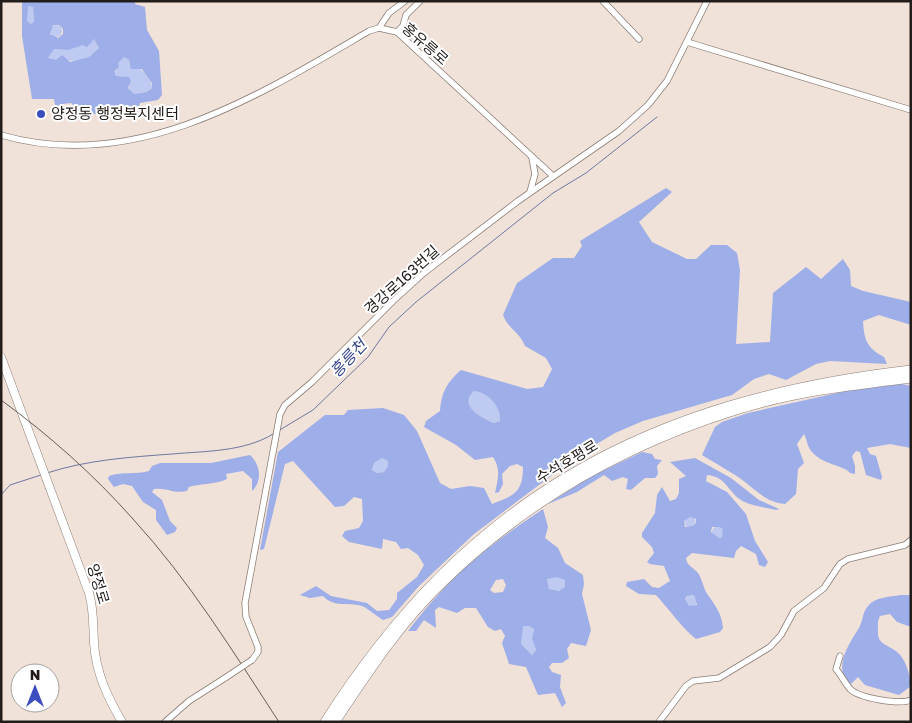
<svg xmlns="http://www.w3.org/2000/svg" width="912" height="723" viewBox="0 0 912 723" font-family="'Golos Text','Noto Sans KR',sans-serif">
<rect width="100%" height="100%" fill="#f0e1d9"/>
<g fill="#becaf1">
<path d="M27 6H33L34 23 31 24 27 21Z"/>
<circle cx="56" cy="31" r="6"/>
<path d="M94 39 99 48 89 57 77 61 51 60 48 58 53 49 68 50Z"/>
<path d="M124 57 129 60 130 65C141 68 152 75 152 88L147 92 134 94 130 92 127 77 116 76 114 71 119 60Z"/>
<path d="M474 391C489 393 501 405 500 421L494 423C481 417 458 406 474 391Z"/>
<path d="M382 458 388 461V466L384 472 377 473 372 470 374 463Z"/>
<circle cx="690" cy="522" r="5.5"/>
<circle cx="718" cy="532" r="6"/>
<path d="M557 576 566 580V587L559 591 549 589 547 579Z"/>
<circle cx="691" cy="601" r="6"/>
<path d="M522 626H529L534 629 532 639 536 650 532 655 521 644Z"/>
</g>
<g fill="#9daee8" fill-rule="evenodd">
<path d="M22 1H135V4L145 7 147 30 159 51 162 95 158 100 140 103 134 119 125 116 81 113 71 103 62 104 59 108 55 105 54 99H32L22 36ZM28 6 33 7 34 22 31 24 27 21ZM53 25H59L63 29V34L58 38 50 34ZM94 39 99 48 89 57 70 62 62 55 56 60 48 58 54 49 68 50 83 45 87 47ZM124 57 129 60 131 69H142L152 83V88L147 92 134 94 128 88 131 81 129 77 116 76 114 71 119 67 118 63Z"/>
<path d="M666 188 672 192 639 222 652 242 687 259H696L711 245H727L737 253 740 270 736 344 770 342 773 293 806 267 821 279 843 259 850 270 851 286 863 291 911 302V325L879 315 863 321C864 340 867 348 884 357L887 364 830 361 816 364 786 380 769 374 754 379 732 395 643 421 615 433 580 454 474 534 419 586 392 617 383 620C376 616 369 609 362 606 348 602 334 608 323 596L310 598 300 595 316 586 331 596 367 603 377 611 389 610 397 599V593L417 577 424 565 418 555 408 548 401 549 396 542 383 539 382 549 349 542 342 536 345 531 359 528 363 521 362 499 354 497 344 506 335 507 293 461 285 464 264 549 260 550 278 452 325 415H344L348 410 383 408 404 415 417 431 440 483 451 489 470 486 484 488 492 504C514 496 523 492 523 467L517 464 510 466 502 474 503 484 499 492 495 493C498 479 501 469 493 457L475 460 456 445 424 427 426 421 440 411C441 393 447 382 461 370L527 389 543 387 552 369 546 358 525 346C520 332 508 329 503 315L517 283 553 258H574L582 246 580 241ZM474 391C489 393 501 406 500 421L494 423C481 417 458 406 474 391ZM382 458 388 461V466L384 472 377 473 372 470 374 463Z"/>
<path d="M902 384 911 386V448L890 444 867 448 870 454 876 456 882 477 881 480 866 475 860 452 856 451 852 456 855 466V474L850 473C844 465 823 465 812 452 807 447 807 439 804 434L797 444 804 463 798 469 796 494 785 504C767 502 759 493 745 482 732 472 716 464 702 455L715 427 722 422 748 413 846 391Z"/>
<path d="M642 452 652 454 655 459 662 460 657 466 658 474 655 478H645L631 490 626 489 628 479 623 477 612 481 604 475 577 492 548 504 588 478Z"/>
<path d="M250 455C260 464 263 481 252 491V479L243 471 226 474 227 479C214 485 202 483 189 487L187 491C174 494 166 487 154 489L152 492 162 500 170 521 177 528 175 532 167 535 156 520V510L143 502 132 486 123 484 114 487 108 479 109 476C124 471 134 475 149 471L152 466 160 463H211Z"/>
<path d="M695 458 731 478 759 500 779 509 776 510C765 507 750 506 741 500 727 491 727 477 707 475L706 481 727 492 746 514 755 541 768 562 765 567 759 565 756 554 741 546 736 551 734 558 692 553 686 558C687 566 693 567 698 573 702 579 703 586 706 592 714 604 722 613 723 628L720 632 696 639C680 626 670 610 656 595L639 594 626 586 627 582 644 579 652 587 659 588 670 581 664 566 650 564 647 562 654 553 652 547 642 537V533L655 513 657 495 662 487 670 501 676 499 679 493V479L686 476 670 462ZM690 517 696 519V523L693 526 685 527 684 521ZM712 527H719L723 529 722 537 719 538 711 532ZM693 595 695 597 697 605 689 606 685 599 687 596Z"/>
<path d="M543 509 548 527 545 538 558 548 565 563 583 575 584 584 582 594 591 630 586 646 571 643 567 649 569 658 562 663H552L549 667 552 672 561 675 560 687 566 703 562 707 555 693 538 695 526 667 509 664 502 643 505 636 501 629 495 631 488 627 476 608H465L457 613 439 607 435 610 436 628 424 620 416 631H408C449 577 487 546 543 509ZM557 577 565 580V587L559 591 549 589 547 579ZM503 579 506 585 503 592 494 593 490 590 496 580ZM523 626H529L534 629 532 639 536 650 532 655 521 644Z"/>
<path d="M901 595H911V627L897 622 890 614 880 616C877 622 878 625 878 632 877 645 890 645 898 653 905 658 911 677 911 686L899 695 865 685 858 677 851 684C831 670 850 642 859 628 863 621 862 613 868 606 875 597 889 597 901 595Z"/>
</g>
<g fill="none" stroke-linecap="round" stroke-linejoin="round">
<g stroke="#6f78a0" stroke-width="1">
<path d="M278 431 313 410 368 357 389 327 416 302 553 193 586 173 657 117"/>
<path d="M47 473C86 460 131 457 172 454 205 451 244 452 273 434"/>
<path d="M1 495 10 485 41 475"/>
</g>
<g stroke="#8a7d75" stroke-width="7">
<g id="minor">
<path d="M603 1 639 39"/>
<path d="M379 28 389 13 405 1"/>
<path d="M397 32 403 26 406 15 420 1"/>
<path d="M687 42 911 110"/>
<path d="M1 135C135 174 258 96 369 31L379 28 397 32 553 176"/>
<path d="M530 192 535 174 532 158"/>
<path d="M840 656 836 669C841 675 845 683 850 689 859 698 899 705 911 700"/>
<path d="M252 660 258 652V647L246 617 245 603 280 414 285 405 312 382 393 301 425 272 518 201 619 131 648 105 667 81 707 1"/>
<path d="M165 722 189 701 225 678"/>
<path d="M659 722 686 686 693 681 719 678 770 647 781 635 794 611 824 588 840 564 848 559 905 545 911 540"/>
</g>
</g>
<g stroke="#8a7d75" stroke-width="9">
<path id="major" d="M1 357 89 593C94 610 93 625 94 643 96 673 107 696 122 722"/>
</g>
<g stroke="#8a7d75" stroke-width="10">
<g id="highway">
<path d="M325 722C468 497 649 400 911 370"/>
<path d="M335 722C368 672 402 620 446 579 529 499 627 444 736 410 793 392 853 385 911 378"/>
</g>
</g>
<use href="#minor" stroke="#fff" stroke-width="5.5"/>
<use href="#major" stroke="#fff" stroke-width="8"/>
<use href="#highway" stroke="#fff" stroke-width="9"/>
<path stroke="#655c58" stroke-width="1" d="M1 400C49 435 94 475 133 519 189 580 234 653 279 722"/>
<g stroke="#8a7d75" stroke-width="7" stroke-linecap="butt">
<path id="minor-bridge" d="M225 678 252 660"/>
</g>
<use href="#minor-bridge" stroke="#fff" stroke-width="5.5"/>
</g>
<circle fill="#3d4cbf" stroke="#fff" stroke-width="2" cx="41" cy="114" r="5"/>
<g text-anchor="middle" stroke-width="4" stroke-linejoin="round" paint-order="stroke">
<g font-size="15" fill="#221c1a" stroke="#fff">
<text transform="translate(425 44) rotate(41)" y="5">홍유릉로</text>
<text transform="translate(402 280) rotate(-42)" y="5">경강로163번길</text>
<text transform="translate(567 462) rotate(-31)" y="5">수석호평로</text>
<text transform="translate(98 584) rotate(73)" y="5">양정로</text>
</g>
<g font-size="15" fill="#221c1a" stroke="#fff" text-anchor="start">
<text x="51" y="119">양정동 행정복지센터</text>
</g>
<g font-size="16" font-style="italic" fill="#37458b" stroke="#fff">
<text transform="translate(348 358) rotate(-47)" y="6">홍릉천</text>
</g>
</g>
<rect width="912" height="723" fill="none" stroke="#221c1a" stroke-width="5"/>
<g transform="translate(35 688)"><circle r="24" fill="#ffffff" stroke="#a7a4a3"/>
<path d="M0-4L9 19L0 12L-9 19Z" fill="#3d4cbf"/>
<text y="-8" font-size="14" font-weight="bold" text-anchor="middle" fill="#221c1a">N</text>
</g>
</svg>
